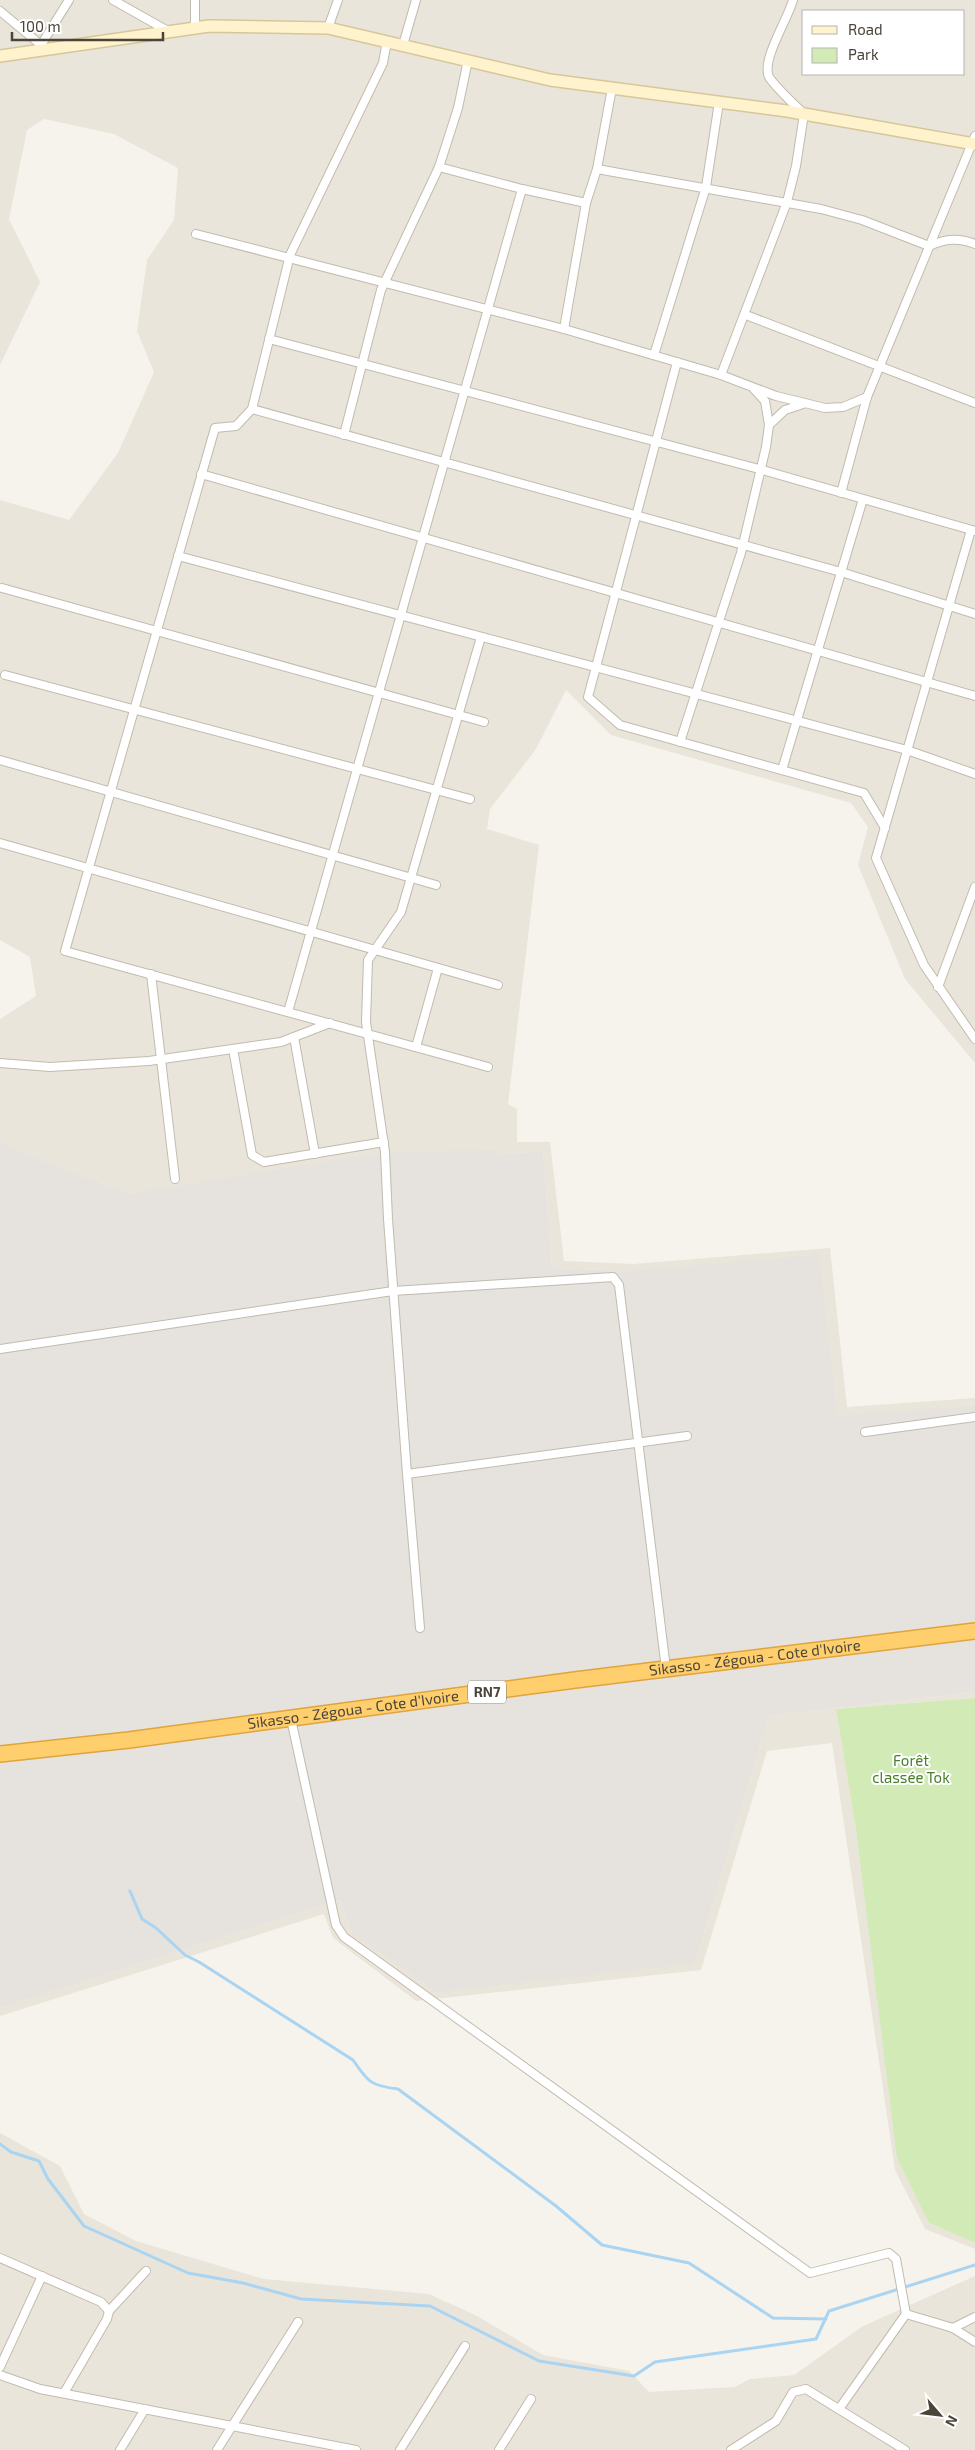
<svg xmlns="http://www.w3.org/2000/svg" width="975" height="2450" viewBox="0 0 975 2450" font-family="'Exo 2',sans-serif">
<rect width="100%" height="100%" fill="#f6f3ec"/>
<g fill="#eae5da" fill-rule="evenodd">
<path d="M0 0H975V1063L905 979 858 865 868 827 851 803 611 735 566 690 536 749 490 809 487 829 539 845 508 1104 517 1109V1142H550L564 1261 633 1264 830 1248 847 1407 975 1398V1405L836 1417 631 1271 552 1268 543 1151 497 1155V1150L130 1194 9 1147 0 1140V1019L36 996 30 957 0 940V500L69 520 118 453 154 372 137 331 147 260 174 220 178 168 114 134 44 119 27 130 9 219 40 282 0 365ZM804 11H964V74H804Z"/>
<path d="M975 1692V1698L836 1709 856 1830 877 1990 929 2223 975 2243V2249L925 2229 895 2170 832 1743 767 1751 701 1970 416 2001 333 1938 324 1914 0 2016V2008L340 1900 352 1933 695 1963 769 1716Z"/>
<path d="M0 2133 60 2166 84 2214 136 2241 264 2279 429 2294 477 2316 543 2355 629 2371 649 2392 735 2387 750 2379 794 2375 863 2326 975 2276V2450H0Z"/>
</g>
<path fill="#e6e2dd" d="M0 1140 9 1147 130 1194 385 1152 497 1150V1155L543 1151 552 1268 631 1271 819 1255 837 1416 975 1405V1692L769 1716 695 1963 437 1992 352 1933 340 1900 0 2008Z"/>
<path fill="#d2eab5" d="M975 1698V2243L929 2223 897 2158 856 1830 836 1709Z"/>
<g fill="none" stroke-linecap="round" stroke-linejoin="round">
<g stroke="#a9d4f2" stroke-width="3">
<path d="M130 1891 142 1919 156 1928 185 1955 199 1962 353 2060C368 2082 371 2086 398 2089L556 2206 602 2245 689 2263 773 2318 826 2319"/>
<path d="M0 2144 11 2152 39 2161 48 2179 84 2226 188 2273 243 2283 301 2299 430 2306 539 2361 634 2376 655 2362 816 2339 829 2311 975 2265"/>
</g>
<g stroke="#c2bbae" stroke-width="10">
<g id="street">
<path d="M113 0 168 31"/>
<path d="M195 0V28"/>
<path d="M0 11 46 49"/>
<path d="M328 28 338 0"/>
<path d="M387 41 383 63 290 255 252 409 236 426 215 428 65 951 488 1067"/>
<path d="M41 45 69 0"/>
<path d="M403 45 416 0"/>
<path d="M597 169 612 88"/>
<path d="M522 189 586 203 597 169 821 209 862 220 929 246C945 239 958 237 975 244"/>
<path d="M196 234 564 329 721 375 776 396 805 403 825 408 843 407 867 397"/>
<path d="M746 315 975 403"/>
<path d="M564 329 586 203"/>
<path d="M269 339 759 469 975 531"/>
<path d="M654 355 706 187 719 102"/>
<path d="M677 362 588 697 620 725 864 793 885 828"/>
<path d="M721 375 787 202 796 166 804 114C794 104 776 88 769 77 761 60 788 19 793 0"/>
<path d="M252 409 841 572 975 614"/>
<path d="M769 425 785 410 803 404"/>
<path d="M344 435 381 290 439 167"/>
<path d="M201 474 975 696"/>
<path d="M841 493 867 397 975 136"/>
<path d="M971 530 876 858 924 965 975 1039"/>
<path d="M178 556 907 750 975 774"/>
<path d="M2 588 484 722"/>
<path d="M481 637 401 912 368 960 366 1022 385 1152 388 1219 407 1474 687 1436"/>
<path d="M5 675 470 799"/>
<path d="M680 742 741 553 766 447 769 425 765 401 754 389"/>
<path d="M0 760 436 885"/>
<path d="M782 770 863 499"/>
<path d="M0 843 498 985"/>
<path d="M151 974 175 1179"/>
<path d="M938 987 975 887"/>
<path d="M288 1012 522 189 439 167 458 108 468 60"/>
<path d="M294 1037 315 1154"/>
<path d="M416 1047 438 968"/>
<path d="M233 1049 252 1155 264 1162 384 1142"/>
<path d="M0 1063 50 1067 149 1061 281 1042 330 1023"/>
<path d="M0 1349 393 1291 613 1277 619 1285 666 1669"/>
<path d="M865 1432 975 1417"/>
<path d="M407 1474 420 1628"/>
<path d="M291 1719 336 1925 344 1937 810 2273 889 2253 896 2259 906 2314 953 2328 975 2342"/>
<path d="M0 2258 101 2302 109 2311"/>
<path d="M953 2328 975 2317"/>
<path d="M0 2367 42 2276"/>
<path d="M0 2375 40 2389 356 2450"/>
<path d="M64 2393 107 2319 109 2311 146 2271"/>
<path d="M839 2409 906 2314"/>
<path d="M120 2450 145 2409"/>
<path d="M217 2450 298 2322"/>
<path d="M400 2450 465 2346"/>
<path d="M499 2450 531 2399"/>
<path d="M731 2450 776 2421 793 2392 806 2389 905 2450"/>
</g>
</g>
<g stroke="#d6c79b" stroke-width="14">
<path id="secondary" d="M0 56 209 26 328 28 550 80 787 111 975 144"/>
</g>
<g stroke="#e0a43c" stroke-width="18">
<g id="highway">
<path id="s1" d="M0 1754 129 1740 575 1680 975 1631"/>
</g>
</g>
<use href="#street" stroke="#fff" stroke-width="8"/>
<use href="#secondary" stroke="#fff3cd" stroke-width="11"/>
<use href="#highway" stroke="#ffcf6e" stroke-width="15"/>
</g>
<g text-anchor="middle" stroke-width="4" stroke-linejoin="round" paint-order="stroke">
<rect fill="#fff" stroke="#817c74" stroke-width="1" x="468" y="1680.5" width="38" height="23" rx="4"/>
<g font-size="14" font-weight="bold" fill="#4b4439">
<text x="487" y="1697">RN7</text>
</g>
<g font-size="15" fill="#4b4439" stroke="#fff">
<text dy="5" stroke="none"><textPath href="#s1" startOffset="761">Sikasso - Zégoua - Cote d'Ivoire</textPath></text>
<text dy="5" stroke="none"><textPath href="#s1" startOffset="356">Sikasso - Zégoua - Cote d'Ivoire</textPath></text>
</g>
<g font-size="15" fill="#4a7f2a" stroke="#fff">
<text x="911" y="1766">Forêt<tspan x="911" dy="17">classée Tok</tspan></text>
</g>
</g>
<rect x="802" y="10" width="162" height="65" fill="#ffffff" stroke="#b7b4b0"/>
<rect x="812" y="26" width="25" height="8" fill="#fff3cd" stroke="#b7b4b0"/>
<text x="848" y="35" font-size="15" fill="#4b4439">Road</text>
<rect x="812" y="48" width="25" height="15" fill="#d2eab5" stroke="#b7b4b0"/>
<text x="848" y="60" font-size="15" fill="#4b4439">Park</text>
<g transform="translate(940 2415) rotate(118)" stroke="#ffffff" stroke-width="4" paint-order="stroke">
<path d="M0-4L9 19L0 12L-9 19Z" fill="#4b4439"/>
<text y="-8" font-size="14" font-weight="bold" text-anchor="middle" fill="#4b4439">N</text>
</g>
<path d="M12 32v8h151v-8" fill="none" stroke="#4b4439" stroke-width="2.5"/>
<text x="20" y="32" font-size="15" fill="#4b4439" stroke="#ffffff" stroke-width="4" paint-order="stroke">100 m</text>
</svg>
